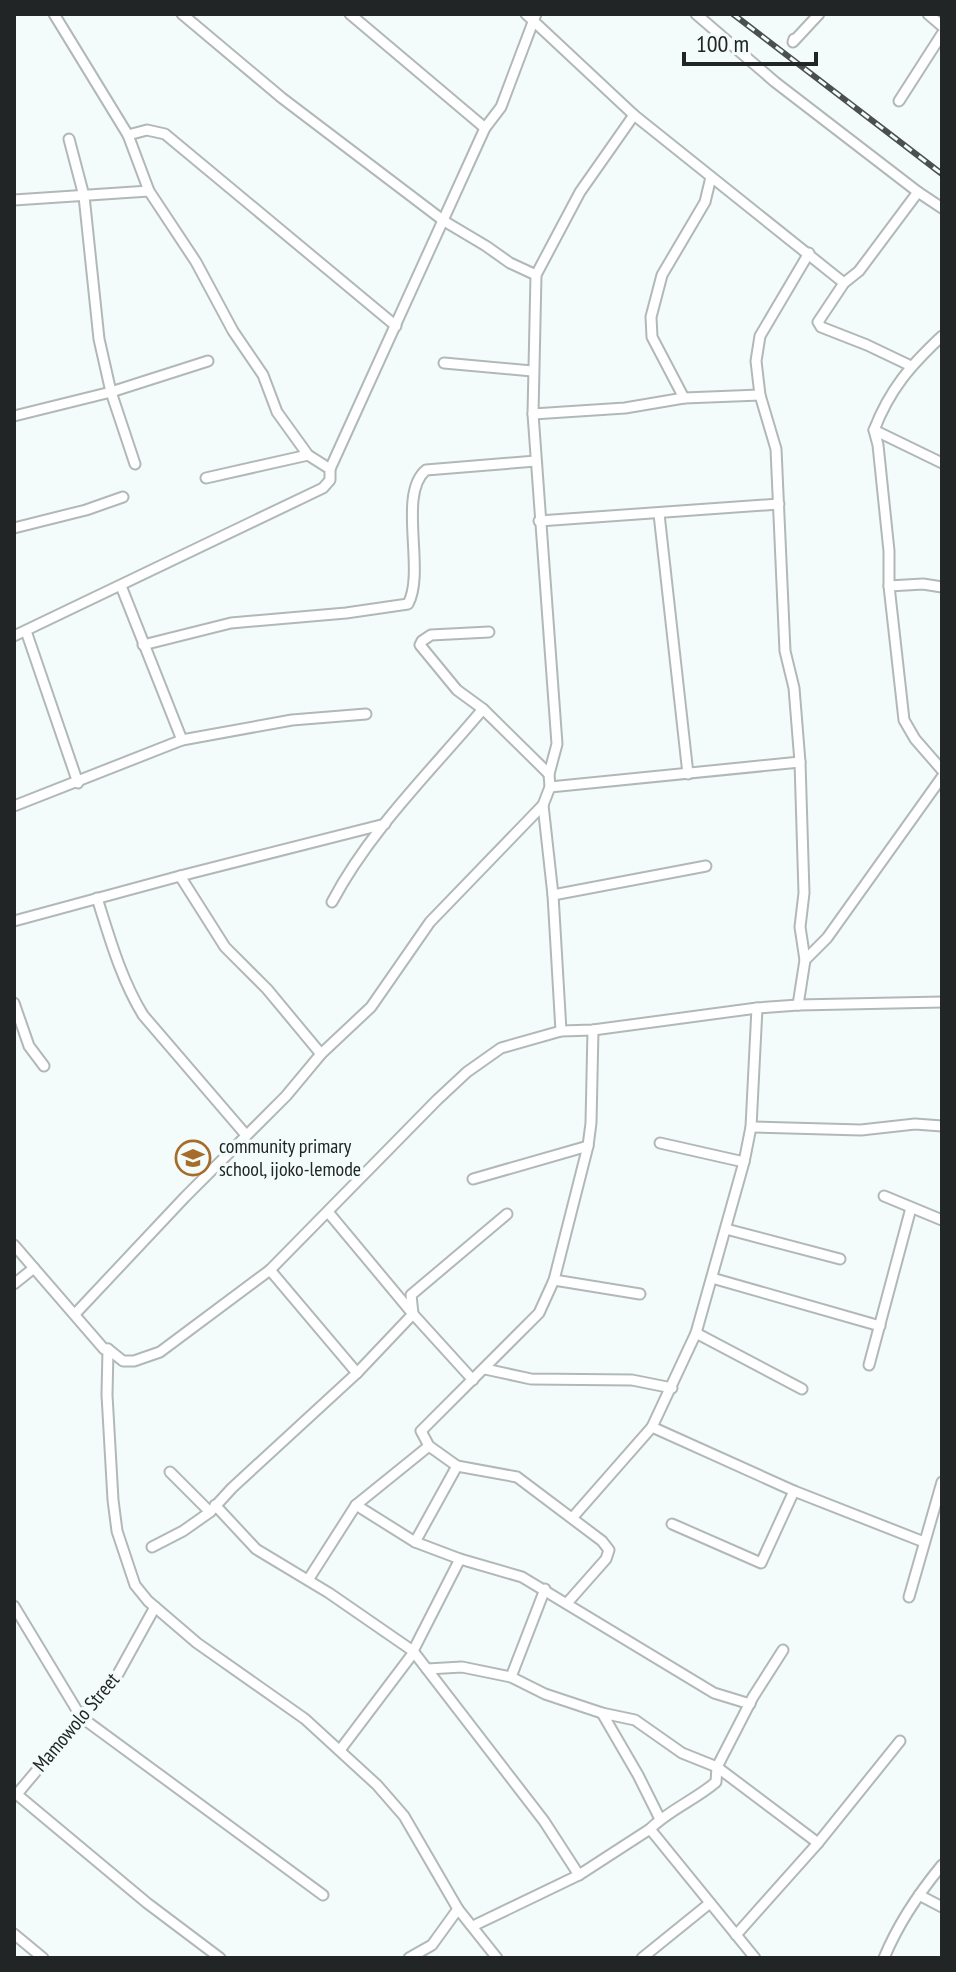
<svg xmlns="http://www.w3.org/2000/svg" width="956" height="1972" viewBox="0 0 956 1972" font-family="'PT Sans Narrow',sans-serif">
<rect width="100%" height="100%" fill="#f4fbfb"/>
<g fill="none" stroke-linecap="round" stroke-linejoin="round">
<g stroke="#b2b8b8" stroke-width="13">
<g id="minor">
<path d="M182 14 282 98 444 221 486 246 510 263 536 275"/>
<path d="M350 14 485 128"/>
<path d="M526 14 634 115 844 283"/>
<path d="M696 14 775 82 918 192 942 208"/>
<path d="M928 14 942 26"/>
<path d="M794 39 793 42 819 14"/>
<path d="M899 101 942 34"/>
<path d="M128 135 147 130 165 134 396 326"/>
<path d="M69 139 84 196 99 339 111 392 135 464"/>
<path d="M14 200 149 191"/>
<path d="M942 336C910 366 890 389 874 430L878 445 889 551V586L904 720 915 739 942 770"/>
<path d="M444 363 532 371"/>
<path d="M911 366 867 345 821 327 818 322 844 283 859 271 918 192"/>
<path d="M684 398 652 337 651 317 662 275 705 202 711 177"/>
<path d="M533 414 625 408 684 398 760 395"/>
<path d="M14 416 111 392 208 361"/>
<path d="M874 430 942 463"/>
<path d="M330 469 485 128 501 107 536 14"/>
<path d="M206 478 308 455"/>
<path d="M659 514 688 774"/>
<path d="M539 521 779 504"/>
<path d="M14 528 86 510 123 497"/>
<path d="M121 586 182 740"/>
<path d="M889 586 923 584 942 587"/>
<path d="M26 631 78 783"/>
<path d="M489 632 431 635 422 641 420 645 457 690 483 709 549 774"/>
<path d="M14 636 323 488 330 480V469L308 455 277 412 263 375 233 331 196 262 149 191 128 135 54 14"/>
<path d="M143 645 231 623 346 613 408 604C426 571 397 494 426 470L536 461"/>
<path d="M550 787 800 762"/>
<path d="M14 806 182 740 292 720 366 714"/>
<path d="M180 876 225 947 267 989 321 1054"/>
<path d="M553 895 706 866"/>
<path d="M97 898C110 939 121 979 143 1015L246 1135"/>
<path d="M332 902C370 830 431 771 483 709"/>
<path d="M14 921 180 876 385 824"/>
<path d="M805 960 827 938 942 777"/>
<path d="M14 1003 29 1046 44 1066"/>
<path d="M798 1005 805 960 800 927 804 893 800 762 794 688 785 651 776 449 760 395 756 361 760 336 809 253"/>
<path d="M561 1031 553 895 543 805 550 787 549 774 557 744 533 414 536 275 580 192 634 115"/>
<path d="M751 1127 861 1130 915 1124 942 1126"/>
<path d="M660 1143 744 1162"/>
<path d="M473 1179 588 1146"/>
<path d="M884 1196 942 1220"/>
<path d="M328 1212 413 1314 473 1380"/>
<path d="M726 1229 840 1259"/>
<path d="M14 1245 104 1349H108L123 1361H134L160 1352 270 1270 437 1100 467 1072 501 1048 561 1031 593 1030 757 1008 798 1005 942 1002"/>
<path d="M270 1270 357 1373"/>
<path d="M712 1278 880 1326"/>
<path d="M554 1280 640 1294"/>
<path d="M14 1284 34 1268"/>
<path d="M75 1314 185 1197 286 1096 321 1054 371 1007 430 922 543 805"/>
<path d="M696 1333 802 1389"/>
<path d="M108 1349 107 1395 113 1500 117 1531 135 1585 148 1601 197 1643 305 1719 377 1785 404 1816 458 1909 497 1958"/>
<path d="M869 1365 911 1208"/>
<path d="M485 1369 531 1379 632 1380 672 1388"/>
<path d="M652 1427 794 1491 924 1542"/>
<path d="M457 1466 415 1542 460 1559 522 1577 714 1693 750 1704"/>
<path d="M170 1472 210 1512"/>
<path d="M215 1505 256 1549 329 1593 413 1651 544 1821 579 1875"/>
<path d="M356 1505 415 1542"/>
<path d="M573 1517 652 1427 696 1333 744 1162 751 1127 757 1008"/>
<path d="M672 1524 761 1563 794 1491"/>
<path d="M152 1547 183 1531 210 1512 232 1488 357 1373 413 1314 411 1295 507 1214"/>
<path d="M308 1580 356 1505 429 1446"/>
<path d="M909 1597 942 1482"/>
<path d="M568 1602 606 1559 609 1550 602 1541 517 1477 457 1466 429 1446 421 1431 539 1313 554 1280 588 1146 591 1123 593 1030"/>
<path d="M14 1606 81 1717 323 1895"/>
<path d="M413 1651 460 1559"/>
<path d="M427 1669 462 1667 511 1677 545 1694 602 1713 635 1720 682 1753 717 1767 818 1843"/>
<path d="M511 1677 545 1589"/>
<path d="M602 1713 638 1775 660 1819"/>
<path d="M340 1750 414 1652"/>
<path d="M14 1792 147 1903 220 1958"/>
<path d="M17 1794 118 1674 155 1607"/>
<path d="M650 1829 755 1958"/>
<path d="M919 1895 942 1907"/>
<path d="M473 1926 579 1875 650 1829C669 1810 695 1800 716 1782L717 1767 753 1697 783 1650"/>
<path d="M14 1934 43 1958"/>
<path d="M736 1935 818 1843 900 1741"/>
<path d="M409 1958 432 1945 458 1909"/>
<path d="M642 1958 710 1903"/>
<path d="M884 1958C898 1924 919 1893 942 1865"/>
</g>
</g>
<use href="#minor" stroke="#fff" stroke-width="9"/>
<g stroke="#4b4f4f" stroke-width="6">
<path id="rail" d="M733 14 942 174"/>
</g>
<use href="#rail" stroke="#f4fbfb" stroke-width="3" stroke-dasharray="9" stroke-linecap="butt"/>
</g>
<defs>
<g id="school-ring" transform="scale(1.8)"><circle r="9.5" fill="#f4fbfb" stroke="#a56c2a" stroke-width="1.5"/><path d="M0-5L7-2L0 1L-7-2ZM-4 1L0 2.5L4 1V4Q0 6-4 4Z" fill="#a56c2a"/></g>
</defs>
<g fill-rule="evenodd">
<use href="#school-ring" x="193" y="1158"/>
</g>
<g text-anchor="middle" stroke-width="7" stroke-linejoin="round" paint-order="stroke">
<g font-size="20" fill="#222525" stroke="#f4fbfb" text-anchor="start">
<text x="219" y="1153">community primary<tspan x="219" dy="23">school, ijoko-lemode</tspan></text>
</g>
<g font-size="20" fill="#222525" stroke="#f4fbfb">
<text transform="translate(76 1722) rotate(-50)" y="7">Mamowolo Street</text>
</g>
</g>
<rect width="956" height="1972" fill="none" stroke="#222525" stroke-width="32"/>
<path d="M684 52v12h132v-12" fill="none" stroke="#222525" stroke-width="4"/>
<text x="696" y="52" font-size="24" fill="#222525" stroke="#f4fbfb" stroke-width="6" paint-order="stroke">100 m</text>
</svg>
